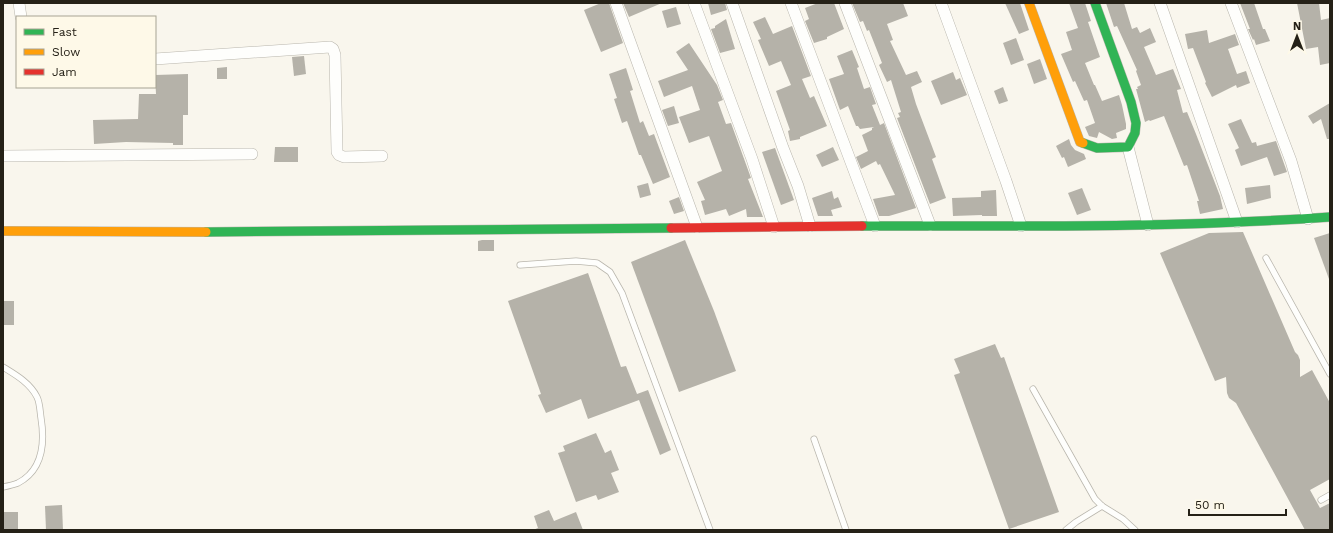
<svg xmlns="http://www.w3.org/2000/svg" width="1333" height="533" viewBox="0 0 1333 533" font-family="'Work Sans',sans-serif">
<rect width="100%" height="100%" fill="#f9f6ed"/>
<g fill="#b5b2a9">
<path d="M601 3H609L623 43 601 52 584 10Z"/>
<path d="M623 3H662L629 17Z"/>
<path d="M708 3H725L727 10 711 15Z"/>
<path d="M818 3H834L844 29 827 37V39L814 43 805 21 809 19 805 8Z"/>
<path d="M852 3H903L908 16 887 24 893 40 890 41 906 75 917 71 922 82 911 87 916 104 936 157 932 159 946 198 930 204 897 118 900 117 898 113 901 112 891 80 887 82 879 65 882 63 869 30 867 31 863 21 860 22Z"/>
<path d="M1005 3H1020L1029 30 1019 34Z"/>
<path d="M1069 3H1085L1091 21 1088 22 1100 57 1085 63 1094 85H1095L1102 101 1119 95 1122 105 1126 124V129L1116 133 1117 138 1112 139 1099 132 1097 138 1089 136 1085 127 1095 123 1087 100 1084 101 1075 81 1073 82 1061 54 1072 50 1066 32 1078 28Z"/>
<path d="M1106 3H1124L1132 29 1137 27 1140 33 1150 28 1156 42 1144 47 1156 75 1173 69 1181 89 1177 90 1183 113 1187 112 1196 134 1220 196 1223 209 1200 214 1197 201H1199L1187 165 1184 166 1164 116 1150 121 1149 120 1145 122 1136 89H1138L1137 87 1141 85 1136 71 1137 70 1117 26 1114 27Z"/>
<path d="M1240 3H1254L1263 29H1265L1270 41 1256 45 1254 39 1253 40 1248 29H1250Z"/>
<path d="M1297 3H1306V4L1319 3 1321 20 1330 18V63L1320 65 1318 47 1306 49Z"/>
<path d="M676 7 681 24 667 28 662 11Z"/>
<path d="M765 17 773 34 792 26 811 76 802 79 810 98 814 96 827 126 800 137V139L790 141 788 131 790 130 776 91 791 85 781 61 769 66 758 40 761 39 753 22Z"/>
<path d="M726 19 735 49 720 53 711 29 715 28V26Z"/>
<path d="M1207 30 1209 43 1235 34 1239 45 1228 49 1237 74 1246 71 1250 83 1237 88 1236 85 1212 97 1205 83 1206 82 1193 48 1188 49 1185 34Z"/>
<path d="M1016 38 1024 60 1011 65 1003 43Z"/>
<path d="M689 43 717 85 723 100 718 102 726 124 731 123 751 178 748 179 763 217H747L746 209 729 216 726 209 705 215 701 201 705 200 697 182 722 171 709 136 689 143 679 117 700 110 692 86 664 97 658 81 688 70 676 52Z"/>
<path d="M852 50 859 67 857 68 864 89 870 87 876 104 872 105 880 125 884 123 916 208 889 216H879L873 199 895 195 880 164 878 165 876 161 861 169 856 157 868 151 862 135 872 130V128L874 127 860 129 858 126H856L848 106 840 110 829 79 844 74 837 56Z"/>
<path d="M304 56 306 74 294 76 292 57Z"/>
<path d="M1040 59 1047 79 1034 84 1027 64Z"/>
<path d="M227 67V79H217V68Z"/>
<path d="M626 68 633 90 630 91 640 123 643 121 649 136 654 134 670 177 653 184 641 155H639L627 121 622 123 614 99 617 98 609 74Z"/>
<path d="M953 72 956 80 960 78 967 95 941 105 931 81Z"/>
<path d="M188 74V115H183V145H173V143L126 142 94 144 93 120 138 119 139 94H156L155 75Z"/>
<path d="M1003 87 1008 101 999 104 994 91Z"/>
<path d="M1330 103V139H1327L1321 119 1313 124 1308 116Z"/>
<path d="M674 106 679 123 668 126 662 110Z"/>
<path d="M1241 119 1252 143 1256 142 1257 146 1276 141 1287 172 1274 176 1267 157 1241 166 1235 150 1239 148 1228 124Z"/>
<path d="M1069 139 1071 145 1075 150 1084 154 1086 159 1068 167 1064 157 1062 158 1056 146Z"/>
<path d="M275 147H298V162H274Z"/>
<path d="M833 147 839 160 822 167 816 155Z"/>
<path d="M775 148 794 200 781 205 762 152Z"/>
<path d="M648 183 651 195 640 198 637 186Z"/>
<path d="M1270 185 1271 198 1247 204 1245 188Z"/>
<path d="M1082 188 1091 210 1077 215 1068 193Z"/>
<path d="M996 190 997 216H982V215L953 216 952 198 981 197V191Z"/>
<path d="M832 191 834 199 838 197 842 207 831 210 833 216H818L812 198Z"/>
<path d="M679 197 684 211 674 214 669 201Z"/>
<path d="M1243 232 1295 352 1298 355 1300 360V377L1312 370 1330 403V479L1310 490 1320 508 1330 503V530H1305L1236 403 1229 398 1227 393 1226 377 1215 381 1160 253 1209 233Z"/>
<path d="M1330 233V278L1329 279 1314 238Z"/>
<path d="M482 240H494V251H478V241Z"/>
<path d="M685 240 714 311 736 371 679 392 631 262Z"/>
<path d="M588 273 621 367 626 366 637 394 648 390 671 450 660 455 639 400 588 419 581 399 546 413 538 395 541 394 508 301Z"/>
<rect x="3" y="301" width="11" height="24"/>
<path d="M995 344 1001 358 1004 357 1059 512 1009 529 954 375 960 373 954 359Z"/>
<path d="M596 433 605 453 611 450 619 470 611 473 619 492 598 500 596 495 576 502 558 453 565 451 563 446Z"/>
<path d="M62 505 63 530H46L45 506Z"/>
<path d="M549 510 554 521 576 512 583 530H533L538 528 534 516Z"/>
<rect x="3" y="512" width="15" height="18"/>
</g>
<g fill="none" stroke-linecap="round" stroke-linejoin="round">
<g stroke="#b9b6ad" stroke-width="7">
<g id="lane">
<path d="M1266 258 1330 374"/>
<path d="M520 265 576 261 597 263 610 272 622 293 710 530"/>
<path d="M3 367C16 375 30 383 37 397 40 403 40 412 41 418 45 443 43 470 18 483 13 485 8 486 3 487"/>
<path d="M1033 389 1095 499 1102 506 1123 519 1135 530"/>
<path d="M814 439 846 530"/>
<path d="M1321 500 1330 495"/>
<path d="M1066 530 1076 522 1102 506"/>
</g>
</g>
<g stroke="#b9b6ad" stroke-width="12">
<g id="street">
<path d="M19 3 21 17"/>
<path d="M616 3 697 227"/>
<path d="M694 3 752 159 774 227"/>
<path d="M732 3 783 148 798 186 810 226"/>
<path d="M791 3 875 226"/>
<path d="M845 3 930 225"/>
<path d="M941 3 1006 181 1021 226"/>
<path d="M1160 3 1237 222"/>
<path d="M1231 3 1291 161 1308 219"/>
<path d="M155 59 330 47 333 49 335 55 337 152 339 155 344 157 382 156"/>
<path d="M1128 147 1148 225"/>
<path d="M3 156 252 154"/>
</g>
</g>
<g stroke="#b9b6ad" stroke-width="10">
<g id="fast">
<path d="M1083 143 1097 148 1128 147 1135 133 1136 123 1131 102 1095 3"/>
<path d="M862 226C1018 226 1174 228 1330 217"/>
<path d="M206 232 671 228"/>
</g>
</g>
<g stroke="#b9b6ad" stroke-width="10">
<g id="slow">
<path d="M1029 3 1080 142 1083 143"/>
<path d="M3 231 206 232"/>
</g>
</g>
<g stroke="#b9b6ad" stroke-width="10">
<path id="jam" d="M671 228 862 226"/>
</g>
<use href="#lane" stroke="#fefefc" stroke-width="5.5"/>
<use href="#street" stroke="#fefefc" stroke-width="11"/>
<use href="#fast" stroke="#30b455" stroke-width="9"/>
<use href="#slow" stroke="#ff9f0a" stroke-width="9"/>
<use href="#jam" stroke="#e5322d" stroke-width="9"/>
</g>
<rect width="1333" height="533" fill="none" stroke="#252117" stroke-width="8"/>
<rect x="16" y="16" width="140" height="72" fill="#fef9e8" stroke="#a7a394"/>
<rect x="24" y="29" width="20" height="6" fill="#30b455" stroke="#a7a394"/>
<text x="52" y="36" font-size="12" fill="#252117">Fast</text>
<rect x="24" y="49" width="20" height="6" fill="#ff9f0a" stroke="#a7a394"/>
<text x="52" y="56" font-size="12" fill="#252117">Slow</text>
<rect x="24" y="69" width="20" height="6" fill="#e5322d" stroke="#a7a394"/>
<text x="52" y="76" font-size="12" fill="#252117">Jam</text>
<g transform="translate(1297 36)" stroke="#fef9e8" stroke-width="3" paint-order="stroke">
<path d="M0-3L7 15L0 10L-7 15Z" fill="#252117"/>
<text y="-6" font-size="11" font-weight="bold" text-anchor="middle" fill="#252117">N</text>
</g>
<path d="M1189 509v6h97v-6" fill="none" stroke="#252117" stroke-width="2"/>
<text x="1195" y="509" font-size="12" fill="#252117" stroke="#fef9e8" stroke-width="3" paint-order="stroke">50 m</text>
</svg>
